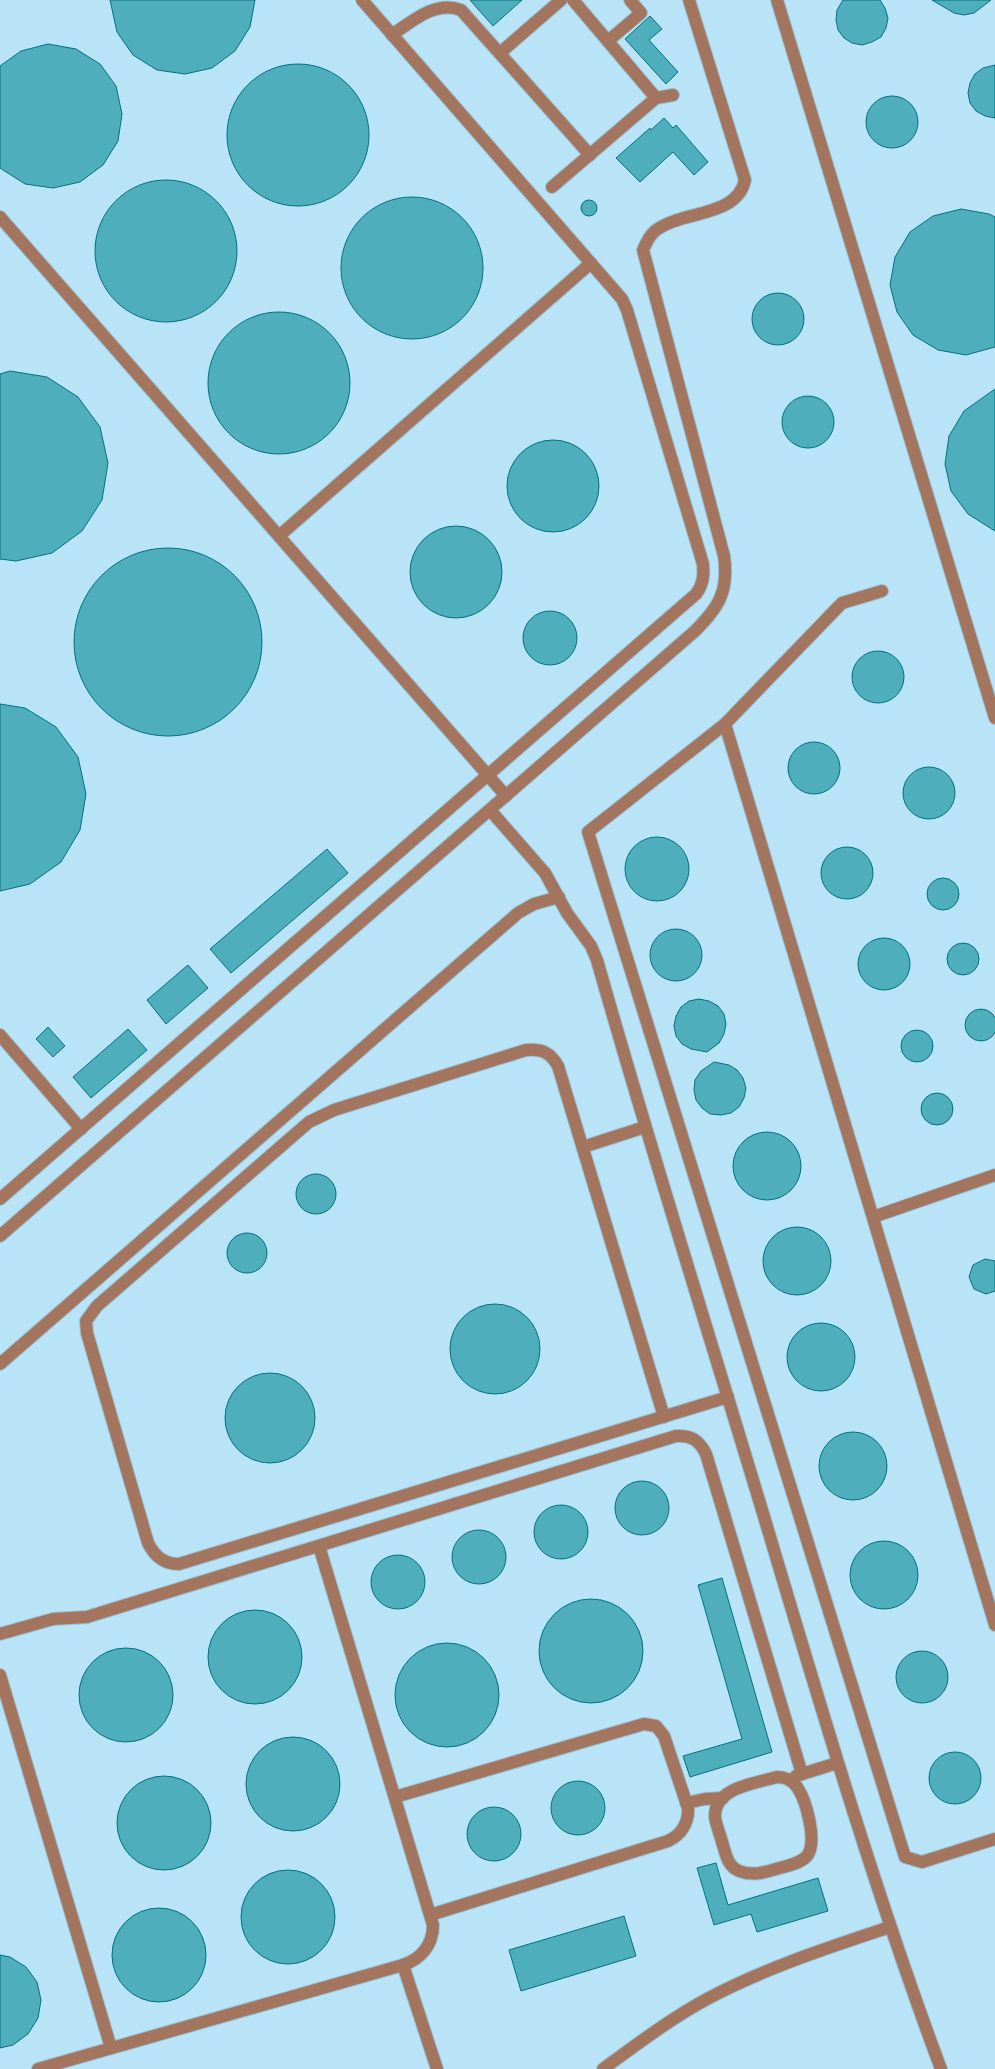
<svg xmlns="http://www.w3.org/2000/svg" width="995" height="2069" viewBox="0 0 995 2069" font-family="Manrope,sans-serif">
<rect width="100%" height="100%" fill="#b9e4f8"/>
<g fill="#4faebb" stroke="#00727f">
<path d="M110 0H255L250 27 235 51 212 68 185 74 157 70 133 55 117 32Z"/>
<path d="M470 0H522L493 26Z"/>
<path d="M843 0H880L885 8 888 18 886 28 881 37 872 42 862 45 852 43 844 38 838 30 836 20 837 10Z"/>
<path d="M932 0H991L974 13 964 15 954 13Z"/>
<path d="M650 16 662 29 649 40 678 72 666 84 625 39Z"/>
<path d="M48 44 76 49 100 64 116 86 122 114 118 141 103 165 80 182 53 188 25 184 0 168V66L21 51Z"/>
<circle cx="298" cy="135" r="71"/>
<path d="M995 65V118L985 116 976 111 970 103 968 93 970 83 975 74 983 68Z"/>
<circle cx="892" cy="122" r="26"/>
<path d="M664 118 673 128 676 125 708 162 694 175 673 152 640 182 616 158 650 128 651 130Z"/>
<circle cx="166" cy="251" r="71"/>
<circle cx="412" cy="268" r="71"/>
<circle cx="589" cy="208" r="8"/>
<path d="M961 209 989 214 995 217V347L966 355 938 350 913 335 897 312 890 285 895 257 910 232 933 216Z"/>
<circle cx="778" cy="319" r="26"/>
<circle cx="279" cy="383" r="71"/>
<path d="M10 371 47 377 78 397 100 427 108 463 102 500 82 531 52 553 16 561 0 559V374Z"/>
<path d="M995 389V531L968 514 951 491 945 464 949 436 964 411Z"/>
<circle cx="808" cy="422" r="26"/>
<circle cx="553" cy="486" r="46"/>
<circle cx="456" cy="572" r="46"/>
<circle cx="168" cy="642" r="94"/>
<circle cx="550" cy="638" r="27"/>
<circle cx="878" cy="677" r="26"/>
<path d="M0 704 25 708 56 727 78 757 86 794 80 830 61 862 30 884 0 891Z"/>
<circle cx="814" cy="768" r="26"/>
<circle cx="929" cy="793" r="26"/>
<circle cx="657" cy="869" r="32"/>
<circle cx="847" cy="873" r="26"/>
<path d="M327 849 348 873 231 973 210 949Z"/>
<circle cx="943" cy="894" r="16"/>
<circle cx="676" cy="955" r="26"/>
<circle cx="884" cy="964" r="26"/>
<circle cx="963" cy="959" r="16"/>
<path d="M188 965 208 988 166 1024 147 1000Z"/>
<path d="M699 999 709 1001 718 1006 724 1014 726 1024 724 1034 719 1043 707 1052 691 1049 682 1044 676 1036 674 1026 676 1016 681 1007 689 1001Z"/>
<circle cx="981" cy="1025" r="16"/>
<path d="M48 1027 65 1046 53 1057 36 1039Z"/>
<path d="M128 1029 147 1050 91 1098 73 1077Z"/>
<circle cx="917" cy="1046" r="16"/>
<path d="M714 1062 729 1065 737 1070 743 1078 746 1088 744 1098 739 1107 731 1113 721 1115 710 1114 702 1108 696 1100 694 1090 695 1080 701 1071Z"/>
<circle cx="937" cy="1109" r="16"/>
<circle cx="767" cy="1166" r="34"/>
<circle cx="316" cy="1194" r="20"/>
<circle cx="797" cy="1261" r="34"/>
<circle cx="247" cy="1253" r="20"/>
<path d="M985 1259 995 1261V1291L986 1294 974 1289 969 1277 973 1265Z"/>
<circle cx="495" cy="1349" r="45"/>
<circle cx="821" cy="1357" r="34"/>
<circle cx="270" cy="1418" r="45"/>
<circle cx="853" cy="1466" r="34"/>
<circle cx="642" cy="1508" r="27"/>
<circle cx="561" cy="1532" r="27"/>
<circle cx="479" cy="1557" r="27"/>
<circle cx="884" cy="1575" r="34"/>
<circle cx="398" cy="1582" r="27"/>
<path d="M722 1578 772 1752 690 1777 683 1756 742 1739 698 1585Z"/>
<circle cx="591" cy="1651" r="52"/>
<circle cx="255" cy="1657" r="47"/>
<circle cx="447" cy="1695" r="52"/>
<circle cx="126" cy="1695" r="47"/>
<circle cx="922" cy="1677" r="26"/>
<circle cx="293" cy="1784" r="47"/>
<circle cx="955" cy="1778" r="26"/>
<circle cx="164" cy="1823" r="47"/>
<circle cx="578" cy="1808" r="27"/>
<circle cx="494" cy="1834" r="27"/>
<path d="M716 1863 728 1905 818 1878 828 1911 757 1932 751 1914 714 1925 697 1868Z"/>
<circle cx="288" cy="1917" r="47"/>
<circle cx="159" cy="1955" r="47"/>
<path d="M624 1916 636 1956 521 1991 509 1950Z"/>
<path d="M0 1955 10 1957 26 1967 37 1982 41 2000 38 2018 28 2034 13 2045 0 2048Z"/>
</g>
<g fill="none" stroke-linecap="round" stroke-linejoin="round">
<g stroke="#98c0d3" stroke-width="14">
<g id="minor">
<path d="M573 0 656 98"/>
<path d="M777 0 995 718"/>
<path d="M392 35C412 21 436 0 461 10L590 155"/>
<path d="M608 41 641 13 630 0"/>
<path d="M500 53 561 0"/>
<path d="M552 187 656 98 673 95"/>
<path d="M0 217 506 796"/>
<path d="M279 536 591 263"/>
<path d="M882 591 842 603 725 724 588 832 905 1857 922 1862 995 1839"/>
<path d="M725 724 995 1625"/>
<path d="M490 810 545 873 567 913 591 946 597 960C651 1151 711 1340 768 1530 822 1711 875 1892 941 2069"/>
<path d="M0 1035 81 1129"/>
<path d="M583 1147 645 1127"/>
<path d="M0 1199 696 594C703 585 704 576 703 564L627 310 622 299 362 0"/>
<path d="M873 1217 995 1175"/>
<path d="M0 1236 695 631C719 607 729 591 724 556L643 250C646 243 649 236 655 231 681 210 737 218 745 180L689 0"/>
<path d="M0 1364 518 913 534 904 559 897"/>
<path d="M664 1417 558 1066C550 1052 542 1049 526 1050L334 1110 309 1122 97 1306 86 1321 87 1333 148 1543C155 1557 164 1564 179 1564L728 1397"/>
<path d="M0 1634 53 1619 87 1617 676 1436C691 1435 699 1440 706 1454L802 1774"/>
<path d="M0 1675 111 2048"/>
<path d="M796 1776 837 1763"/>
<path d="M777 1777C785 1777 792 1780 797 1787 806 1800 818 1842 807 1856 800 1864 786 1866 776 1869 763 1873 752 1876 739 1871 727 1866 726 1854 722 1842 720 1834 716 1825 715 1817 714 1787 757 1783 777 1777Z"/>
<path d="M395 1797 644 1724 656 1726 664 1736 688 1808C689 1823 681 1835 668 1841L430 1915"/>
<path d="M686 1803 705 1799 723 1798"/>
<path d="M403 1965 437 2069"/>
<path d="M38 2069 403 1965C421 1959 433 1945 433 1925L319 1546"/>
<path d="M603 2069C636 2045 670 2019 707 1999 765 1968 827 1948 890 1927"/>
</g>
</g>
<use href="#minor" stroke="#a4755e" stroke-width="12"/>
</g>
</svg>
